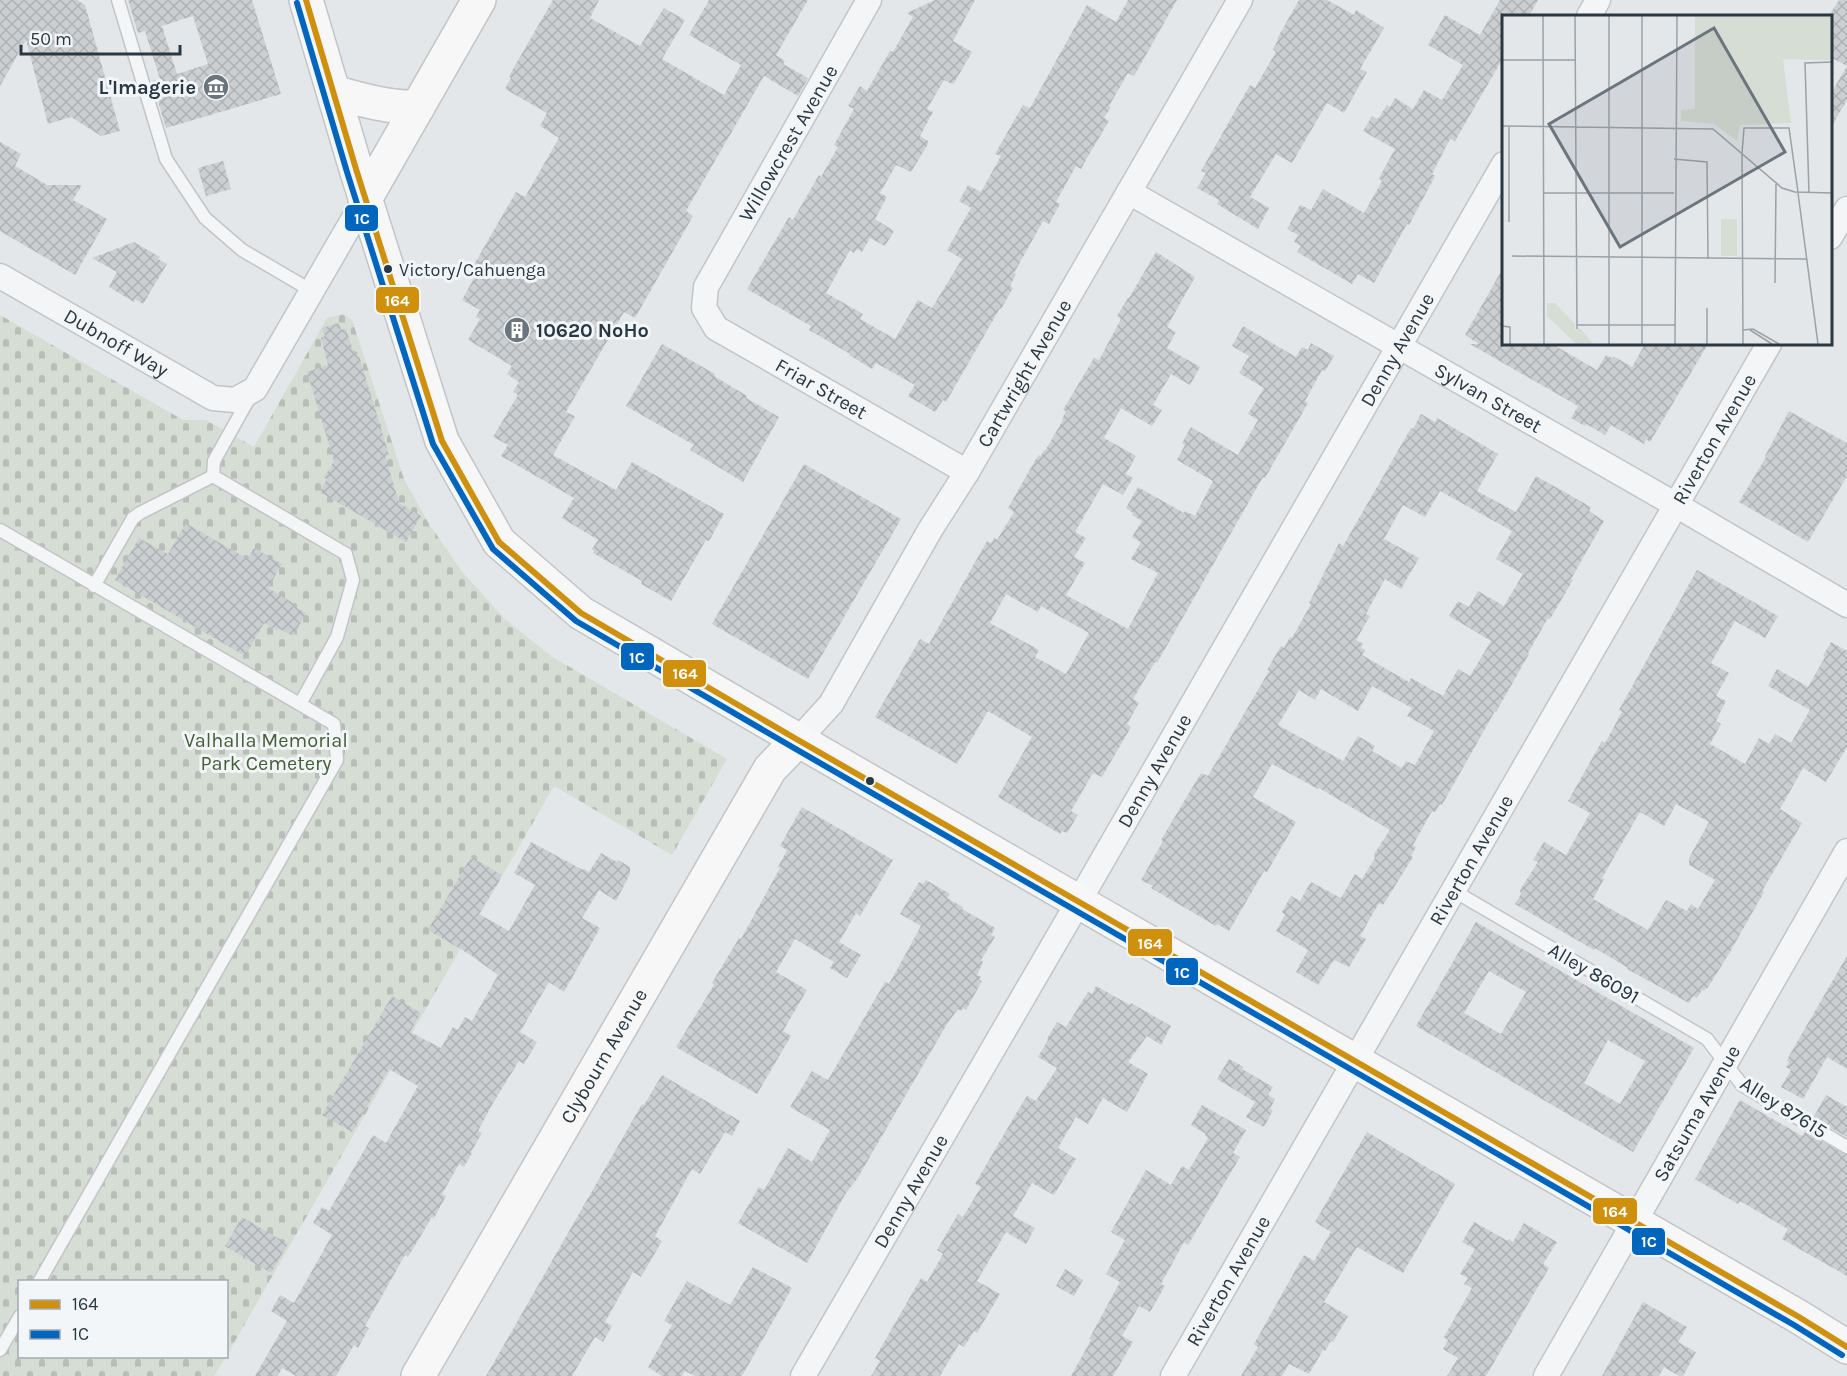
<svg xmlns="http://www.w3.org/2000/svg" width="1847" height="1376" viewBox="0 0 1847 1376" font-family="Karla,sans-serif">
<defs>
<pattern id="cemetery-stones" width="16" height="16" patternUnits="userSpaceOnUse" patternTransform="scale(1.5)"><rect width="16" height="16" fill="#d6ddd4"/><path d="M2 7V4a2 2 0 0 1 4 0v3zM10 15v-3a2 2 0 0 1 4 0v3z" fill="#b8beb7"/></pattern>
<pattern id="building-cross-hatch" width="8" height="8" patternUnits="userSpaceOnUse" patternTransform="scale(1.5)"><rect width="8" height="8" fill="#cccfd1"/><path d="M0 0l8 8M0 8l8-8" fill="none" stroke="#afb2b5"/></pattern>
</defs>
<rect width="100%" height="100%" fill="#e4e7e9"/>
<path fill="url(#cemetery-stones)" d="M343 314 352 320 404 479 429 524 463 573 505 619 551 656 727 759 672 855 554 786 227 1355 226 1282H20V1356L226 1357 214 1376H0V315L183 420H206L254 447 327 318Z"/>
<g fill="url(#building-cross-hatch)" fill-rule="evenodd">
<path d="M0 0H77L85 5 120 131 101 136 71 117 48 124 26 40 0 86Z"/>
<path d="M128 0H252L281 94 166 128 152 81 160 79 145 31 138 33ZM193 16 208 64 177 74 162 26Z"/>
<path d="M553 0H599L590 18 640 46 664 8 685 20 662 59 724 95 741 65 689 35 709 0H808L776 55 785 61 783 64 808 78 798 96 764 76 686 211 693 216 635 318 624 312 566 412 575 416 553 455 616 490 632 462 724 514 709 541 706 540 671 601 641 584 642 581 593 553 594 551 592 549 598 540 562 518 574 498 501 456 508 445 493 437 518 395 513 392 519 382 507 374 512 366 468 340 480 319 476 317 480 310 462 300 478 271 472 268 516 192 525 197 559 138 540 126 547 113 505 89 511 78 509 76Z"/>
<path d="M935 0H975L953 41 972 52 954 83 952 84 944 80 927 109 933 112 920 136 928 141V144L911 172 896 165 880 193 887 197 875 219 894 231 885 246 870 238 862 252 857 249 854 253 850 250 826 293 863 314 860 319 895 339 918 300 932 308 962 259 947 250 971 208 959 201 968 185 981 192 1001 156 995 154 1023 105 1030 108 1087 5 1116 22 1128 0H1177L1134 76 1128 73 1109 106 1111 107 1104 118 1109 121 1087 158 1081 169 1076 166 1056 202 1060 204 1049 224 1043 221 1014 273 1016 274 1010 286 1013 288 1001 309 1000 308 946 402 943 400 935 412 908 396 915 385 876 363 872 369 849 355 850 354 809 330 811 326 747 289 789 217 793 220 819 175 821 177 838 147 834 145 854 109 848 106 860 86 867 91 890 51 893 52 913 17 907 13Z"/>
<path d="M1299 0H1327L1354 15 1356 10 1384 28 1360 69 1367 72 1344 113 1327 103 1292 163 1276 154 1250 197 1269 208 1258 229 1217 204 1219 200 1197 188 1206 173 1201 171 1250 85 1255 88 1276 52 1273 49 1278 40 1277 39Z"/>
<path d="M1500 0H1538L1529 16H1503V58L1455 141 1450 139 1432 174 1435 176 1409 225 1407 224 1374 283 1358 274 1352 284 1297 252 1301 246 1294 242 1298 235 1287 229 1300 205 1311 210 1323 189 1364 213 1382 181 1379 178 1395 149 1363 131 1372 116 1378 119 1387 105 1390 107 1395 98 1413 109 1424 90 1442 100 1463 65 1428 45 1445 15 1480 35Z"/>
<path d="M1839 0H1847V100L1830 129V95L1847 66 1830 57V14Z"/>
<path d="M0 142 21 154 15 166 47 185H82L73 200 107 219 75 275 0 231Z"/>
<path d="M223 161 231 189 206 196 198 168Z"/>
<path d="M134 242 160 257 158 259 167 264 143 304 135 299 134 302 109 287 117 272 92 258Z"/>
<path d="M1156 252 1195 277 1167 327 1176 332 1167 348 1200 367 1190 385 1171 374 1153 405 1162 410 1152 426 1121 408 1104 438 1136 456 1126 474 1133 478 1123 495 1103 484 1075 532 1086 538 1074 557 1085 563 1066 595 1128 629 1158 573 1131 559 1141 542 1132 537 1142 521 1132 515 1133 513 1126 508 1138 487 1184 513 1185 511 1195 516 1213 481 1177 460 1185 445 1182 443 1191 427 1238 455 1258 420 1248 414 1264 388 1239 373 1249 356 1232 346 1243 326 1296 357 1302 347 1308 350 1311 343 1334 356 1325 371 1322 370 1305 401 1308 403 1265 478 1263 477 1157 663 1155 662 1133 699 1139 703 1127 724 1131 727 1102 777 1093 773 1071 811 1078 815 1067 833 1062 831 1060 834 998 797 1032 737 988 711 957 764 875 717 920 639 929 644 987 541 991 543 994 538 997 540 1014 512 1008 508 1036 459 1039 455 1041 456 1044 450 1045 451 1063 420 1062 419 1066 411 1063 410 1094 358 1099 360 1121 319 1117 316 1128 298H1129ZM1006 594 1038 612 1041 606 1089 633 1066 674 1035 657 1039 650 990 623Z"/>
<path d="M1503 268V344H1552L1597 370 1606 355 1612 358 1613 356 1632 367 1645 344H1708L1650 442 1646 439 1644 444 1611 425 1605 435 1586 424 1585 426 1571 418 1578 406 1470 344H1479L1465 335Z"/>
<path d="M339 323 341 330 346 329 355 357 359 356 389 455 385 456 399 503 421 516 406 542 320 492 327 479 324 478 334 461 307 372 328 365 321 338 325 336 322 328Z"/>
<path d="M662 344 715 374 714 376 747 396 746 398 779 417 743 482 690 450 694 445 626 406Z"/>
<path d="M1789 411 1847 443V476L1808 542 1739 502 1766 457 1765 456Z"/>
<path d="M1421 414 1435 422 1437 418 1498 454 1477 491 1516 512 1536 476 1591 507 1589 511 1604 521 1571 579 1573 580 1550 619 1548 618 1528 653 1529 654 1496 712 1495 711 1442 805 1440 804 1435 812 1432 811 1413 845 1416 847 1411 856 1413 857 1383 905 1379 903 1360 936 1366 939 1349 967 1334 960 1318 985 1296 972 1308 950 1276 931 1285 915 1282 912 1291 896 1300 901 1311 882 1341 898 1355 874 1362 879 1375 858 1374 854 1390 830 1319 788 1318 789 1272 764 1253 797 1296 822 1267 872 1264 871 1229 931 1217 924 1216 926 1151 888 1153 886 1141 880 1163 841 1161 840 1201 773 1208 776 1269 671 1267 670 1281 646 1284 648 1290 637 1292 638 1311 604 1309 603 1339 543 1343 546 1411 428 1413 429ZM1440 491 1512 531 1496 559 1523 574 1504 606 1478 591 1469 607 1458 601 1449 616 1491 641 1470 676 1458 669 1443 696 1411 678 1409 682 1362 655 1365 650 1361 648 1363 644 1356 640 1370 616 1366 614 1385 579 1401 589 1419 558 1384 539 1403 505 1425 517ZM1372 686 1412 708 1407 716 1434 731 1415 765 1406 761 1402 768 1372 751 1375 746 1358 736 1343 761 1278 725 1299 690 1315 700 1321 689 1358 711Z"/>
<path d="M804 464 901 519 808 679 712 624Z"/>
<path d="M187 524 248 559 254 548 282 564 268 588 293 603 291 605 306 613 293 636 278 628 277 630 264 623 245 656 115 580 139 538 168 554 185 525Z"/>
<path d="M1697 570 1778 616 1765 638 1735 621 1711 663 1729 673 1716 696 1726 701 1716 721 1721 724 1710 744 1745 764 1759 738 1769 744 1775 734 1791 743 1810 710 1768 686 1777 669 1808 687 1825 657 1823 656 1831 642 1847 651V747L1826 782 1803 768 1780 809 1802 823 1762 891 1764 892 1730 952 1707 989 1706 988 1704 991 1702 990 1697 998 1693 996 1689 1003 1627 969 1628 968 1595 948 1594 950 1515 904 1521 894 1520 890 1538 862 1533 860 1544 842 1566 855 1590 813 1568 801 1602 741 1605 743 1622 712 1619 710ZM1676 804 1709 822 1689 858V865L1715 880 1698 909 1691 904 1687 911 1666 900 1648 930 1593 899 1604 879 1602 878 1640 812 1664 826Z"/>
<path d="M802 807 893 860 860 916 856 913 839 942 861 955 847 978 830 968 834 962 795 939 776 972 807 990 783 1031 791 1036 757 1094 676 1047 714 985 712 983 739 938 741 939 780 868 778 867 787 850 780 846Z"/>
<path d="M531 842 583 870 584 869 589 872 601 853 617 862 618 860 630 867V874L616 901 599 890 582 918 600 928 564 992 549 982 520 1032 537 1042 524 1064 519 1061 493 1103 478 1131 482 1133 471 1152 472 1153 464 1167 459 1164 442 1194 446 1196 434 1218 432 1217 408 1257 405 1255 365 1326 369 1328 358 1348 354 1345 336 1376H296L282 1368 278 1376H255L287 1321 271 1311 280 1295 294 1303 332 1235 313 1223 322 1207 329 1211 373 1135 386 1143 418 1086 389 1069 352 1132 322 1115 392 996 421 1013 410 1032 441 1048 453 1027 458 1030 465 1017 472 1021 498 975 469 954 428 930 471 857 502 875 479 914 509 931 535 885 514 873Z"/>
<path d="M926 880 950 894 947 898 963 907 962 909 995 928 991 935 995 937 981 960 983 962 977 975 981 977 979 980 982 981 966 1010 963 1008 961 1011 958 1009 947 1024 857 1179 846 1193 807 1263 738 1223 759 1187 764 1190 788 1148 812 1162 830 1130 790 1107 812 1071 828 1080 885 982 889 984 921 926 900 914 919 882 923 884Z"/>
<path d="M1476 922 1694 1048 1633 1152 1416 1026ZM1489 971 1526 992 1501 1034 1464 1013ZM1608 1040 1645 1061 1620 1104 1584 1083Z"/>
<path d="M1847 956V1069L1827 1057 1803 1099 1781 1087 1791 1070 1786 1067 1789 1062 1787 1061 1789 1056Z"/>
<path d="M1096 986 1130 1005 1131 1003 1171 1026 1161 1045 1147 1036 1128 1062 1148 1074 1127 1112 1103 1098 1088 1124 1076 1117 1058 1148 1076 1159 1054 1195 1032 1183 1013 1216 1035 1228 1026 1244 1006 1232 977 1281 1000 1294 977 1333 974 1331 964 1347 959 1344 940 1376H871L880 1361 875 1358 921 1278 927 1282 943 1254 937 1250 958 1214 963 1217 981 1187 975 1184 1017 1112 1027 1096 1036 1101 1057 1068 1038 1057 1048 1040 1047 1039 1057 1022 1066 1027 1088 992 1092 994Z"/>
<path d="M1229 1059 1244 1067 1242 1069 1273 1087 1268 1095 1275 1099 1270 1109 1273 1110 1264 1127 1246 1117 1255 1102 1217 1079Z"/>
<path d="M662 1075 740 1121 732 1136 725 1132 700 1174 692 1169 655 1236 662 1241 641 1277 633 1272 605 1322 612 1326 603 1342 595 1337 572 1376H486L642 1104 644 1105Z"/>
<path d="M1826 1095 1847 1107V1137L1813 1118Z"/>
<path d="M1740 1100 1802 1136 1805 1132 1847 1155V1276L1782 1239 1788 1229 1740 1201 1738 1204 1695 1179Z"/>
<path d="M1202 1105 1246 1130 1233 1153 1240 1157 1188 1245 1184 1242 1161 1284 1165 1286 1150 1312 1139 1306 1122 1336 1133 1342 1113 1376H1071L1091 1340 1089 1339 1120 1282 1106 1274 1125 1240 1111 1232 1146 1170 1171 1185 1182 1166 1189 1170 1208 1138 1205 1135 1206 1134 1191 1125Z"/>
<path d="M1367 1132 1455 1184 1403 1273 1357 1247 1324 1302 1348 1316 1333 1342 1331 1341 1325 1351 1323 1350 1309 1374 1289 1364 1282 1376H1241L1258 1347 1254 1344 1304 1255 1314 1261 1331 1232 1315 1222Z"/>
<path d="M242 1217 288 1244 271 1273 225 1246Z"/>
<path d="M1474 1222 1508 1241 1509 1239 1513 1242 1524 1223 1557 1242 1543 1264 1549 1268 1486 1376H1447L1458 1358 1443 1349 1448 1340 1444 1337 1472 1288 1464 1284 1468 1278 1460 1274 1475 1249 1462 1242Z"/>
<path d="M753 1267 792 1288 742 1376H695L685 1371 682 1376H662L648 1367 672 1325 664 1321 687 1281 730 1305Z"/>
<path d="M1065 1269 1083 1280 1074 1296 1056 1286Z"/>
<path d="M1643 1302 1687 1327 1678 1342 1696 1352 1683 1376H1679L1664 1367 1659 1376H1602Z"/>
</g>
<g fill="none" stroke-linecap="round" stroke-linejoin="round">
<g stroke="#c2c5c7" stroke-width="15">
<g id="lane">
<path d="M118 0 166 159 205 218 242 250 312 291"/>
<path d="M251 395 214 461 213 476 346 554 353 580 337 637 300 704"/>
<path d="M0 530 334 724 337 760 39 1282"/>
<path d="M94 586 133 518 140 513 213 476"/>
<path d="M1454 891 1707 1039 1742 1085 1847 1147"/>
<path d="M0 1350 20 1316"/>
</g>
</g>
<g stroke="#c2c5c7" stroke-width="27">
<g id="street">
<path id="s1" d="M869 0 706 287 704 308 716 328 967 472"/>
<path d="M1589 16 1598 0"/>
<path id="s2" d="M1129 192 1676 505 1847 605"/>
<path d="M1830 237 1847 209"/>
<path id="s3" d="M0 276 213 398 235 400 255 389 365 199"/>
<path id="s4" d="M798 740 831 704 930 530 967 472 1240 0"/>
<path id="s5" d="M803 1376 1079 901 1504 164"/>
<path id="s6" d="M1173 1376 1769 344"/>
<path id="s7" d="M1546 1376 1847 851"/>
</g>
</g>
<g stroke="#c2c5c7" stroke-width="36">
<g id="secondary">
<path d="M306 0 356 169 442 441 499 542 581 613 798 740 1799 1317 1847 1347"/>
<path d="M334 92C361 100 390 108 418 107"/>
<path d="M365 199 479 0"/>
<path id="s8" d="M418 1376 770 769 798 740"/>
</g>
</g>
<use href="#lane" stroke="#f3f5f6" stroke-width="12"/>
<use href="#street" stroke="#f3f5f6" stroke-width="24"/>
<use href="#secondary" stroke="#f7f7f7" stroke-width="33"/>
<g stroke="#f2f6f8" stroke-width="10">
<path id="bus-1" d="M306 0 356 169 442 441 499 542 581 613 798 740 1799 1317 1847 1347"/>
</g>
<g stroke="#f2f6f8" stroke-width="10">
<path id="bus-2" d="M297 3 347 172 433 444 493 549 576 621 794 748 1794 1325 1842 1355"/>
</g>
<use href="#bus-1" stroke="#ce900d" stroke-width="6"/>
<use href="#bus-2" stroke="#0065bd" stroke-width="6"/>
</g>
<defs>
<g id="museum-disc" transform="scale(1.35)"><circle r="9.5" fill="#6b757d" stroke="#f2f6f8"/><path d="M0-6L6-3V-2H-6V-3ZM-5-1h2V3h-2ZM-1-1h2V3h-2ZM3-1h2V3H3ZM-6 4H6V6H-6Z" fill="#fff"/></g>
<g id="building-disc" transform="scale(1.35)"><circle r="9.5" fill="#6b757d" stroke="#f2f6f8"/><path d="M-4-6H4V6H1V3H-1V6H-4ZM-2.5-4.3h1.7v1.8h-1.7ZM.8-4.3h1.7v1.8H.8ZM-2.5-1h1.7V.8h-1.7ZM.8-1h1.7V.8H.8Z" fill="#fff"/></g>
</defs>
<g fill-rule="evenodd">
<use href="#museum-disc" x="216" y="87"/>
<use href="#building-disc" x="517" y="330"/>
</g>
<g fill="#2a3843" stroke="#f2f6f8" stroke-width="2">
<circle cx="388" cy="269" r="5"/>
<circle cx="870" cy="781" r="5"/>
</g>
<g text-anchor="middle" stroke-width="6" stroke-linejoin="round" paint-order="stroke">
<g font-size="18" fill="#2a3843" stroke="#f2f6f8" text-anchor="start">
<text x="399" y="276">Victory/Cahuenga</text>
</g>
<g font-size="20" font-weight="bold" fill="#2a3843" stroke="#f2f6f8" text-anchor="end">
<text x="196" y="94">L'Imagerie</text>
<text x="536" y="337" text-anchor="start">10620 NoHo</text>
</g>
<g font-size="20" fill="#2a3843" stroke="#f2f6f8">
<text transform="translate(788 143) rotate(-60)" y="7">Willowcrest Avenue</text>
<text dy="7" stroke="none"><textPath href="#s3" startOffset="134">Dubnoff Way</textPath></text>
<text dy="7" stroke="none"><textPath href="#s5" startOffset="1186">Denny Avenue</textPath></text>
<text dy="7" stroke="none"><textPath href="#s4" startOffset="432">Cartwright Avenue</textPath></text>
<text dy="7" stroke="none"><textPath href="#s1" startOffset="496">Friar Street</textPath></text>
<text dy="7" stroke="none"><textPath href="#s2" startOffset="414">Sylvan Street</textPath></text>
<text dy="7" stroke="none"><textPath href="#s6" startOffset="1082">Riverton Avenue</textPath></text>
<text dy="7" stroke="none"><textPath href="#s5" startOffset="700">Denny Avenue</textPath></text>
<text dy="7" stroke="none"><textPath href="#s6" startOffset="596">Riverton Avenue</textPath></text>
<text transform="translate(1594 973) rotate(30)" y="7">Alley 86091</text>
<text dy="7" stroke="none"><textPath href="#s8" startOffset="370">Clybourn Avenue</textPath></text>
<text transform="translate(1784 1107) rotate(32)" y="7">Alley 87615</text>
<text dy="7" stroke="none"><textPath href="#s7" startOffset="303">Satsuma Avenue</textPath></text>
<text dy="7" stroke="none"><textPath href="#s5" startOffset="214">Denny Avenue</textPath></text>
<text dy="7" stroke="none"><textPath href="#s6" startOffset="110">Riverton Avenue</textPath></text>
</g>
<g font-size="20" fill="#465f37" stroke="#f2f6f8">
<text x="266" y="747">Valhalla Memorial<tspan x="266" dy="23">Park Cemetery</tspan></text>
</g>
</g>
<g transform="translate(1502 15)">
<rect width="330" height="330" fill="#e4e7e9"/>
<path d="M219 204H235V241H219ZM45 288H53L73 309V315L78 313 91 329H74L45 301Z" fill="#d6ddd4"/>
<path d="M193 1H330V45L281 44 289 108 238 110 235 126 212 109 179 106V95L193 94Z" fill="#d6ddd4"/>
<path fill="none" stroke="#9aa1a7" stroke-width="1.5" d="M41 1 42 329M73 1 75 314M140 1V329M0 45H74M0 111 211 114 280 173 293 177 330 178M7 111V207M240 138 242 113H287L296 177M240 138 241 329M172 144 205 147 206 244M41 178H172M296 178 316 329M307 178 303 48 330 47M10 241 305 244M273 268 274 169M205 293V329M75 310H173M0 311 8 312V329M241 315 251 314 277 329M248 315 270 329M107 329V1M173 329 175 1"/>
<path fill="#6b757d" fill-opacity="0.15" stroke="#6b757d" stroke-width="3" d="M212 13 283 137 118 232 47 109Z"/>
<rect width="330" height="330" fill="none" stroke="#2a3843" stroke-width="3"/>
</g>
<g stroke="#f2f6f8" stroke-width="2">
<rect x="344" y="204" width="35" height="28" rx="6" fill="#0065bd"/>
<rect x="375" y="286" width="45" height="28" rx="6" fill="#ce900d"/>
<rect x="620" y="642" width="35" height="29" rx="6" fill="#0065bd"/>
<rect x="662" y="659" width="45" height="29" rx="6" fill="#ce900d"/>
<rect x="1127" y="928" width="46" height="29" rx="6" fill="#ce900d"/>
<rect x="1165" y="957" width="34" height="29" rx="6" fill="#0065bd"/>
<rect x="1592" y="1197" width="46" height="28" rx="6" fill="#ce900d"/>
<rect x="1631" y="1227" width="35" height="29" rx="6" fill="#0065bd"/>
</g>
<g font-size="16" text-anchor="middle" font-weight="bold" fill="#fff">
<text x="362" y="224">1C</text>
<text x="397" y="306">164</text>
<text x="637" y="663">1C</text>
<text x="685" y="679">164</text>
<text x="1150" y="949">164</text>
<text x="1182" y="978">1C</text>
<text x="1615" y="1217">164</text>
<text x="1649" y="1247">1C</text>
</g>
<rect x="18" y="1280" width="210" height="78" fill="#f2f6f8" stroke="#a2aab0" stroke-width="1.5"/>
<rect x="30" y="1300" width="30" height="9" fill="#ce900d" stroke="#a2aab0" stroke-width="1.5"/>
<text x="72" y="1310" font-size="18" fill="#2a3843">164</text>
<rect x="30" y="1330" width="30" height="9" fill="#0065bd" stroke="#a2aab0" stroke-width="1.5"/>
<text x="72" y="1340" font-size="18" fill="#2a3843">1C</text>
<path d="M21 45v9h159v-9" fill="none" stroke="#2a3843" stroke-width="3"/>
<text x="30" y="45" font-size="18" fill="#2a3843" stroke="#f2f6f8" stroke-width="4.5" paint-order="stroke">50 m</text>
</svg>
